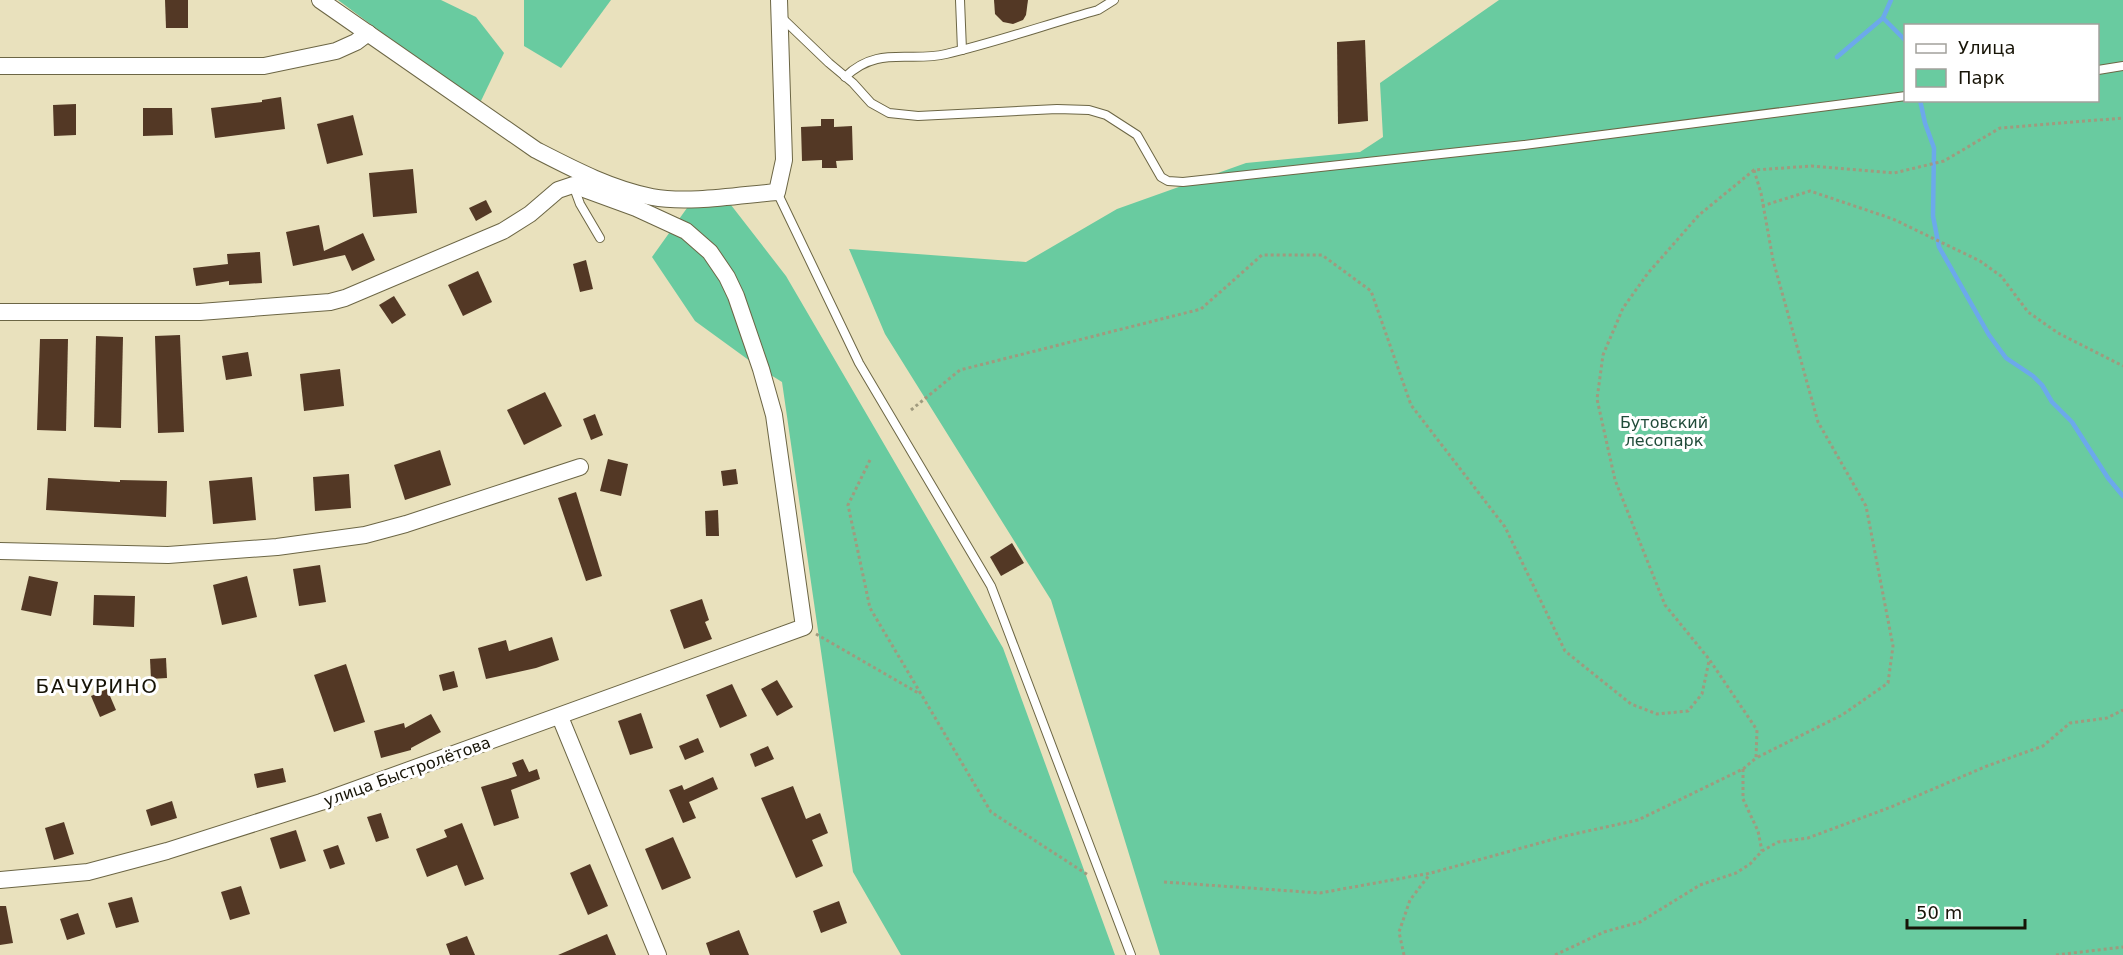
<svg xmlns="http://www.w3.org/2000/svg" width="2123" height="955" viewBox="0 0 2123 955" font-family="'DejaVu Sans',sans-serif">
<rect width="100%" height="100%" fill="#e9e1bd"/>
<g fill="#69cba0" fill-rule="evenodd">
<path d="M338 0H441L476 17 504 53 479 105Z"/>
<path d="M524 0H611L561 68 524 46Z"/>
<path d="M1499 0H2123V955H1160L1051 600 885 334 849 249 1026 262 1117 209 1246 163 1360 152 1383 137 1380 83ZM1906 26H2098V100H1906Z"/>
<path d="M731 205 786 276 1003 648 1115 955H901L853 872 782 382 761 369 695 321 652 257 687 208Z"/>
</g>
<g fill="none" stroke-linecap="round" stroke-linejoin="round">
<g stroke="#6ca9eb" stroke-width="4.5">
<path d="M1891 0 1883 18 1906 41"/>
<path d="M1837 57 1883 18"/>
<path d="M1920 100 1925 123 1934 148 1933 216 1939 247 1989 335 2006 358 2033 376 2042 385 2052 402 2072 422 2108 478 2123 496"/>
</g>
</g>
<g fill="#533825">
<path d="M165 0H188V28H166Z"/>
<path d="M994 0H1028L1026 15 1023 20 1013 24 1003 22 995 14Z"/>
<path d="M1365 40 1368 121 1338 124 1337 42Z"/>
<path d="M281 97 285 129 215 138 211 108 262 102V100Z"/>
<path d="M76 104V135L54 136 53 105Z"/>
<path d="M143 108H172L173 135 143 136Z"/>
<path d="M353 115 363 155 327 164 317 124Z"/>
<path d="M821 119H834V127L852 126 853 160 836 161 837 168H822V160L802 161 801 127 821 126Z"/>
<path d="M413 169 417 213 373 217 369 173Z"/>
<path d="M486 200 492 212 476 221 469 208Z"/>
<path d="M319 225 324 251 363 233 375 260 352 271 345 255 293 266 286 232Z"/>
<path d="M260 252 262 283 229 285V281L196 286 193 268 228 264 227 254Z"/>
<path d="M586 260 593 289 580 292 573 264Z"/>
<path d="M478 271 492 302 463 316 448 285Z"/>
<path d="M394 296 406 315 392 324 379 305Z"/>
<path d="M180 335 184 432 158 433 155 336Z"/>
<path d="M96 336 123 337 121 428 94 427Z"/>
<path d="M40 339H68L66 431 37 430Z"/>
<path d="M248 352 252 376 226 380 222 356Z"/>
<path d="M340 369 344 406 304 411 300 374Z"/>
<path d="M545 392 562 426 524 445 507 410Z"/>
<path d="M595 414 603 435 591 440 583 419Z"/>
<path d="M440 450 451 485 405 500 394 465Z"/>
<path d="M608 459 628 464 621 496 600 491Z"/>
<path d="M736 469 738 484 723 486 721 471Z"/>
<path d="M349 474 351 508 315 511 313 477Z"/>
<path d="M252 477 256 520 213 524 209 481Z"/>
<path d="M48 478 120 482V480L167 481 166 517 46 510Z"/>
<path d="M576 492 602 576 586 581 558 498Z"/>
<path d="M718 510 719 536H706L705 511Z"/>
<path d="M1012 543 1024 563 1001 576 990 557Z"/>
<path d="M320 565 326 602 299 606 293 569Z"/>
<path d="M29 576 58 582 51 616 21 610Z"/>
<path d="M247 576 257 617 222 625 213 585Z"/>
<path d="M94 595 135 596 134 627 93 625Z"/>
<path d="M702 599 709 620 705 622 712 639 684 649 670 610Z"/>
<path d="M552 637 559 660 536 668 486 679 478 648 506 640 509 651Z"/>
<path d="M166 658 167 678 151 679 150 659Z"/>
<path d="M346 664 365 722 334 732 314 675Z"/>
<path d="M454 671 458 687 443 691 439 675Z"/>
<path d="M777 680 793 707 777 716 761 689Z"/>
<path d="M732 684 747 716 720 728 706 695Z"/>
<path d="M107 689 116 710 100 717 91 696Z"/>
<path d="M641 713 653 748 630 755 618 721Z"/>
<path d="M431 714 441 732 411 748V750L381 758 374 731 404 723 405 728Z"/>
<path d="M698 738 704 752 685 760 679 746Z"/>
<path d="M768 746 774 759 755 767 750 754Z"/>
<path d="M523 759 529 772 537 769 540 779 511 790 519 818 494 826 481 787 517 776 512 763Z"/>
<path d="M283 768 286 782 257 788 254 774Z"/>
<path d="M713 777 718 789 689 802 696 818 683 823 669 790 682 785 684 790Z"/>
<path d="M793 786 806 819 820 813 828 833 812 840 823 866 796 878 761 798Z"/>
<path d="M172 801 177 818 151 826 146 810Z"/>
<path d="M381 813 389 838 376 842 367 817Z"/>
<path d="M64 822 74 854 54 860 45 828Z"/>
<path d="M462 823 484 879 465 886 457 865 427 877 416 849 447 837 444 830Z"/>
<path d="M296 830 306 861 280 869 270 838Z"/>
<path d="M673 837 691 878 662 890 645 849Z"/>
<path d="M338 845 345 864 330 869 323 850Z"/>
<path d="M590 864 608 906 588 915 570 873Z"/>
<path d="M241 886 250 914 230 920 221 892Z"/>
<path d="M132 897 139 922 116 928 108 903Z"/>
<path d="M839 901 847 923 821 933 813 911Z"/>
<path d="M0 906H6L13 943 0 945Z"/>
<path d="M78 913 85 934 67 940 60 919Z"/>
<path d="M739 930 749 955H710L706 943Z"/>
<path d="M607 934 616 955H558Z"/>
<path d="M467 936 475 955H450L446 944Z"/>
</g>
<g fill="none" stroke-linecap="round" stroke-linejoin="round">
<g stroke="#6c6645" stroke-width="10">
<g id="lane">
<path d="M960 0 962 50"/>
<path d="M781 17 829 63 853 83 871 103 889 113 918 116 1057 109 1089 110 1106 115 1137 135 1161 177 1168 181 1183 182 1524 145 1906 96"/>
<path d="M2098 70 2123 66"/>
<path d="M845 77C878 45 909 63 946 54 997 42 1048 24 1098 10L1114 0"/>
<path d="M573 185 580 204 600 238"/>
<path d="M777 192 859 363 991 586 1131 955"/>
</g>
</g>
<g stroke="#6c6645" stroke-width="18">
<g id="street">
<path d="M320 0 536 150C573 169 611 189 652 197 688 204 740 195 777 192L784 160 779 0"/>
<path d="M0 66H264L336 51 356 42 368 33"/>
<path d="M0 312H200L330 302 345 298 503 231 530 214 558 190 573 185 636 208 686 231 710 252 727 277 736 296 761 369 774 415 804 627 321 802 167 851 88 872 0 880"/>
<path d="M0 551 168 555 277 547 365 535 406 524 580 467"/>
<path d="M560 717 658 955"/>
</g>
</g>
<g stroke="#a09a7e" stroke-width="3" stroke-dasharray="3 3" stroke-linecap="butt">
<path d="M1754 170 1761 193 1773 260 1818 422 1866 506 1893 646 1888 683 1842 715 1756 758 1757 730 1709 659 1665 605 1615 480 1597 399 1603 355 1623 308 1648 273 1699 215 1754 170 1812 166 1894 173 1944 161 2000 128 2123 118"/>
<path d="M1762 206 1810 191 1893 219 1980 261 2001 276 2028 312 2058 333 2123 366"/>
<path d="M911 410 960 370 1201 309 1262 255H1322L1371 291 1411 405 1505 527 1565 651 1631 704 1657 714 1688 711 1702 694 1709 661"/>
<path d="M870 460 848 505 870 608 991 812 1088 875"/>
<path d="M816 634 920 694"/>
<path d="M1743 769V799L1758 831 1762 851"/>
<path d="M1164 882 1320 893 1431 873 1565 836 1638 820 1743 769 1756 758"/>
<path d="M1404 955 1399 932 1410 900 1430 874"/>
<path d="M1555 955 1604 932 1640 922 1700 885 1736 873 1750 864 1762 851 1778 842 1808 838 1891 807 1987 766 2043 746 2070 723 2107 718 2123 710"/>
<path d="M2056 955 2123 947"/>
</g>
<use href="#lane" stroke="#fff" stroke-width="8"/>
<use href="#street" stroke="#fff" stroke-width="16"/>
</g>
<g text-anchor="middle" stroke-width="6" stroke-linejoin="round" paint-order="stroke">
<g font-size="16" fill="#204b39" stroke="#fff">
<text x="1664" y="428">Бутовский<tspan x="1664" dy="18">лесопарк</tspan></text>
</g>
<g font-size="16" fill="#171407" stroke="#fff">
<text transform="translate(407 771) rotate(-20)" y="6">улица Быстролётова</text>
</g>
<g font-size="20" letter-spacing="1.5" fill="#171407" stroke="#fff">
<text x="97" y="693">БАЧУРИНО</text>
</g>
</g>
<rect x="1904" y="24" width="195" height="78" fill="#ffffff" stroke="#a2a19c" stroke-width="1.5"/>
<rect x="1916" y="44" width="30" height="9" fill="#ffffff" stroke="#a2a19c" stroke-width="1.5"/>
<text x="1958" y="54" font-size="18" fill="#171407">Улица</text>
<rect x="1916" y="69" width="30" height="18" fill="#69cba0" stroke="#a2a19c" stroke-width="1.5"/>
<text x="1958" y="84" font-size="18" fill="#171407">Парк</text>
<path d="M1907 919v9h118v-9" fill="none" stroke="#171407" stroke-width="3"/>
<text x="1916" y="919" font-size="18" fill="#171407" stroke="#ffffff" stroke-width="4.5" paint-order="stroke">50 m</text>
</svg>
